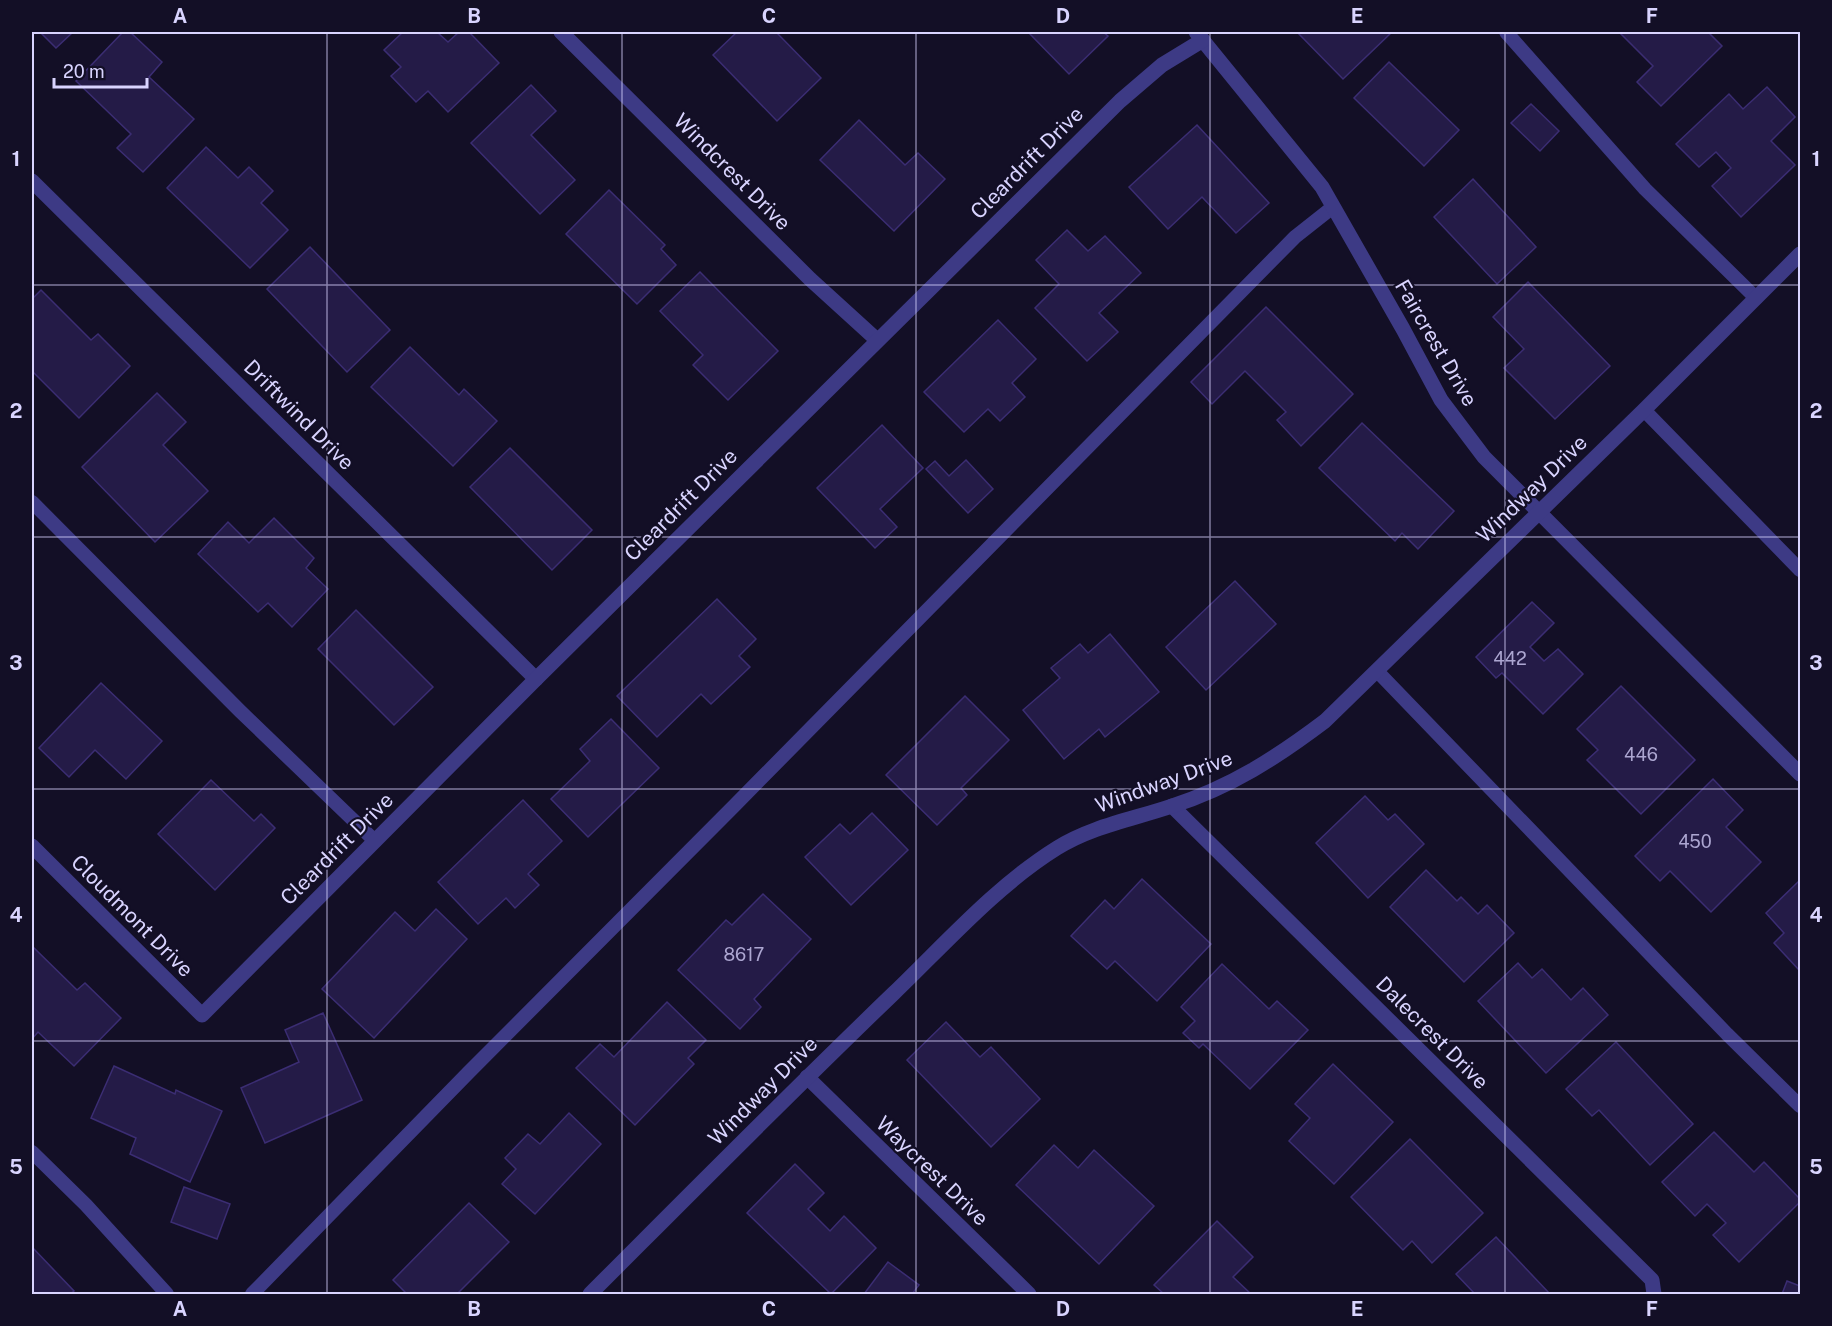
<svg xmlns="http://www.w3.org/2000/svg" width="1832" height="1326" viewBox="0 0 1832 1326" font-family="'Public Sans',sans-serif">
<rect width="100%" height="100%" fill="#130f26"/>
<g fill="#241b47" stroke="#3b2d73" stroke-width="1.5">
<path d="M40 32H73L56 48Z"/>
<path d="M123 32H130L162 62 149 77 194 119 143 172 117 148 131 134 76 81Z"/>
<path d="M403 32H437L448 42 459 32H469L499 63 448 112 428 91 416 102 391 76 401 67 384 50Z"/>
<path d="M737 32H776L821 78 777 121 713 55Z"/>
<path d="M1028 32H1103L1108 36 1069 74Z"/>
<path d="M1297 32H1392L1343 79Z"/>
<path d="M1619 32H1708L1722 46 1661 106 1637 82 1653 66Z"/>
<path d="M1389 62 1459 130 1424 166 1354 98Z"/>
<path d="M531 85 556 111 531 135 575 180 540 214 471 143Z"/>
<path d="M1767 87 1795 117 1771 141 1795 165 1741 217 1712 186 1731 168 1716 152 1699 167 1676 144 1729 94 1743 109Z"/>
<path d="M1531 104 1559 131 1540 151 1511 123Z"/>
<path d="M859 120 905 165 918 153 945 179 894 231 820 160Z"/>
<path d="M1197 125 1269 203 1236 233 1202 197 1168 229 1129 187Z"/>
<path d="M206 147 238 178 249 167 273 191 261 203 288 230 250 268 167 188Z"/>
<path d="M1473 179 1536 247 1497 284 1434 217Z"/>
<path d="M609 190 665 245 661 249 676 265 637 304 566 234Z"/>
<path d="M1067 230 1088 251 1105 236 1141 273 1099 313 1118 332 1087 361 1035 308 1059 284 1036 260Z"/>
<path d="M310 247 390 330 347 372 267 289Z"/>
<path d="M700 272 778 351 728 400 693 365 703 355 660 311Z"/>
<path d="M1528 282 1610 366 1555 419 1504 368 1524 349 1493 317Z"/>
<path d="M41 290 91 340 98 334 130 366 79 418 32 371V299Z"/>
<path d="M1266 307 1353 394 1301 446 1277 420 1286 412 1245 371 1212 404 1191 382Z"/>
<path d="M998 320 1036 359 1012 383 1025 397 1000 421 988 409 964 432 924 392Z"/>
<path d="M410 347 459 395 464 389 497 421 453 466 371 387Z"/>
<path d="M157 393 186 422 163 445 208 491 155 542 82 467Z"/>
<path d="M1362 423 1454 511 1418 549 1402 533 1395 541 1319 468Z"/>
<path d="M882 425 923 468 880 509 897 527 875 548 817 488Z"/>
<path d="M510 448 592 530 552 570 470 487Z"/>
<path d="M966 460 993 489 968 513 926 469 935 461 949 476Z"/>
<path d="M274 518 314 558 306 568 328 589 292 627 268 603 258 612 198 554 228 522 249 543Z"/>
<path d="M1235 581 1276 624 1206 690 1166 647Z"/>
<path d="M717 599 756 639 739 656 750 667 711 704 701 694 657 737 617 696Z"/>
<path d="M1532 602 1554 623 1530 647 1544 661 1558 649 1583 674 1543 714 1502 673 1496 678 1476 657Z"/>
<path d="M356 610 433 687 394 725 318 649Z"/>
<path d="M1110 634 1159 692 1105 737 1099 729 1064 759 1023 710 1060 678 1051 668 1080 644 1088 653Z"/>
<path d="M101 683 162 741 126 779 95 750 69 777 39 748Z"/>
<path d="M1621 686 1695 760 1641 814 1587 760 1598 750 1577 729Z"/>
<path d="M965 696 1009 740 961 788 967 795 937 825 886 775Z"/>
<path d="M611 719 659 768 588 837 551 799 590 761 580 749Z"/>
<path d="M1713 779 1743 810 1726 827 1761 862 1711 912 1670 871 1660 881 1635 856Z"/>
<path d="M211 780 254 821 261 814 275 828 215 890 158 834Z"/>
<path d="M1365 796 1388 820 1395 814 1424 844 1368 898 1316 843Z"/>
<path d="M523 800 562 841 528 874 539 885 515 908 506 898 478 924 438 882Z"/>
<path d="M872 813 908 850 851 905 805 857 840 824 850 834Z"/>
<path d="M1426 870 1457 901 1461 897 1478 914 1487 905 1514 933 1464 982 1390 907Z"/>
<path d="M1142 879 1211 944 1157 1001 1115 961 1107 969 1071 936 1105 900 1114 909Z"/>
<path d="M1799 881 1800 882V971L1774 943 1784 933 1766 913Z"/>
<path d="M763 894 811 939 754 999 761 1007 740 1029 678 970 726 920 732 925Z"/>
<path d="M436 909 467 939 374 1038 322 989 395 912 415 931Z"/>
<path d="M32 946 77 990 85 983 121 1018 74 1066 38 1032 32 1039Z"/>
<path d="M1518 963 1532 978 1542 969 1571 1000 1583 988 1608 1015 1546 1073 1478 1001Z"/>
<path d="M1222 964 1269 1009 1277 1001 1308 1030 1250 1089 1203 1044 1199 1048 1183 1033 1195 1021 1181 1007Z"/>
<path d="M667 1002 706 1040 688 1058 694 1064 635 1125 576 1068 600 1044 614 1057Z"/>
<path d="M323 1013 362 1100 265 1143 241 1088 299 1062 285 1030Z"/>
<path d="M946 1022 980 1057 991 1047 1040 1099 991 1147 907 1060Z"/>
<path d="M1616 1042 1693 1124 1650 1165 1599 1110 1592 1116 1566 1089Z"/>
<path d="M1333 1064 1393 1122 1334 1184 1289 1141 1310 1118 1295 1104Z"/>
<path d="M114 1066 175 1094 176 1090 222 1111 190 1182 130 1154 136 1138 91 1118Z"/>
<path d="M569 1113 601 1144 535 1214 502 1184 516 1169 505 1158 528 1134 540 1144Z"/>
<path d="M1714 1132 1754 1172 1764 1162 1800 1199V1202L1739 1262 1713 1235 1726 1223 1707 1204 1695 1216 1662 1182Z"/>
<path d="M1410 1139 1483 1213 1432 1263 1412 1241 1403 1250 1351 1197Z"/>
<path d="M1054 1145 1078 1168 1094 1150 1154 1206 1099 1264 1016 1185Z"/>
<path d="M795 1164 824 1193 808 1209 830 1231 844 1216 876 1248 831 1294 747 1213Z"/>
<path d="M184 1187 230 1204 217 1239 171 1222Z"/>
<path d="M469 1203 509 1242 457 1294H407L393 1280Z"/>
<path d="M1217 1221 1253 1257 1233 1277 1251 1294H1164L1154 1285Z"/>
<path d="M1496 1237 1550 1294H1475L1456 1274Z"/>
<path d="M32 1247 74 1291 70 1294H32Z"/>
<path d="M888 1262 919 1285 912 1294H864Z"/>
<path d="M1787 1281 1800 1286V1294H1782Z"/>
</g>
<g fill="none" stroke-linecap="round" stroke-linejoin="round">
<g stroke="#3d3a85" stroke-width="14">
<path d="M1506 32 1645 189 1756 298"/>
<path d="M1644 410 1800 570"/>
<path d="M32 502 240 711 375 841"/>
<path d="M1377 671 1727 1034 1800 1106"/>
<path d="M32 1152 86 1205 167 1294"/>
<path d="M252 1294 468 1073 734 806 1295 237 1333 207"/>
</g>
<g stroke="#3d3a85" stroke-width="15">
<path d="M561 32 810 279 877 340"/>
<path d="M1196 32 1322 187 1403 329 1441 400 1484 457 1800 774"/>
<path d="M32 181 536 679"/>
<path d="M1172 806 1652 1280 1654 1294"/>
<path d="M32 846 202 1015 536 679 1120 101 1162 65 1203 40"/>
<path d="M807 1077 1029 1294"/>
<path d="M590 1294C691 1193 791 1092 894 993 945 944 996 886 1057 848 1092 826 1134 819 1172 806 1231 787 1276 758 1325 721L1644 410 1800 254"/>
</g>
</g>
<path fill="none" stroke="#d9d4ff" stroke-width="1.5" stroke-opacity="0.55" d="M327 32V1294M622 32V1294M916 32V1294M1210 32V1294M1505 32V1294M32 285H1800M32 537H1800M32 789H1800M32 1041H1800"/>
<g text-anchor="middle" stroke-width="4.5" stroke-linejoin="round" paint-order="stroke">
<g font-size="18" fill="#aca6d1">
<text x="1510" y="665">442</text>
<text x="1641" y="761">446</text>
<text x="1695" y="848">450</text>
<text x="744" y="961">8617</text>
</g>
<g font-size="21" fill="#d9d4ff" stroke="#130f26">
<text transform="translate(1027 163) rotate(-45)" y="7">Cleardrift Drive</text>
<text transform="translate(732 172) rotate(45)" y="7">Windcrest Drive</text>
<text transform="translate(1436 343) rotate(60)" y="7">Faircrest Drive</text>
<text transform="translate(299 415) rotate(45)" y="7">Driftwind Drive</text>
<text transform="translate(1532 489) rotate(-44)" y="7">Windway Drive</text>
<text transform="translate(681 505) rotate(-45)" y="7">Cleardrift Drive</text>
<text transform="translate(1164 782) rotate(-20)" y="7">Windway Drive</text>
<text transform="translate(337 849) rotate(-45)" y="7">Cleardrift Drive</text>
<text transform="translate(132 916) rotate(45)" y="7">Cloudmont Drive</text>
<text transform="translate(1432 1033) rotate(45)" y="7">Dalecrest Drive</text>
<text transform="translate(763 1091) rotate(-45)" y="7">Windway Drive</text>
<text transform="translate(932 1171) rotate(44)" y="7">Waycrest Drive</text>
</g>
</g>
<rect width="1832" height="1326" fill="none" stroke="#130f26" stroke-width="66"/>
<path d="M54 78v9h93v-9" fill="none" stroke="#d9d4ff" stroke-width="3"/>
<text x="63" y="78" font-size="18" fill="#d9d4ff" stroke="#130f26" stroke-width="4.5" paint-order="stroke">20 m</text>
<rect x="33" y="33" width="1766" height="1260" fill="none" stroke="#d9d4ff" stroke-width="2"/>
<g font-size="20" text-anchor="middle" font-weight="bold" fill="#d9d4ff">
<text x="180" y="23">A</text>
<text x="474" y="23">B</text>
<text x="769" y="23">C</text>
<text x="1063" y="23">D</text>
<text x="1357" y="23">E</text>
<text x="1652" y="23">F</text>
<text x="16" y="166">1</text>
<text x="1816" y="166">1</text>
<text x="16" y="418">2</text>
<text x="1816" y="418">2</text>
<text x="16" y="670">3</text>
<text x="1816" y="670">3</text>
<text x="16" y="922">4</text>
<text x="1816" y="922">4</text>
<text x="16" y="1174">5</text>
<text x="1816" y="1174">5</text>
<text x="180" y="1316">A</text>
<text x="474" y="1316">B</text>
<text x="769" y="1316">C</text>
<text x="1063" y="1316">D</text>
<text x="1357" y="1316">E</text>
<text x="1652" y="1316">F</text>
</g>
</svg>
